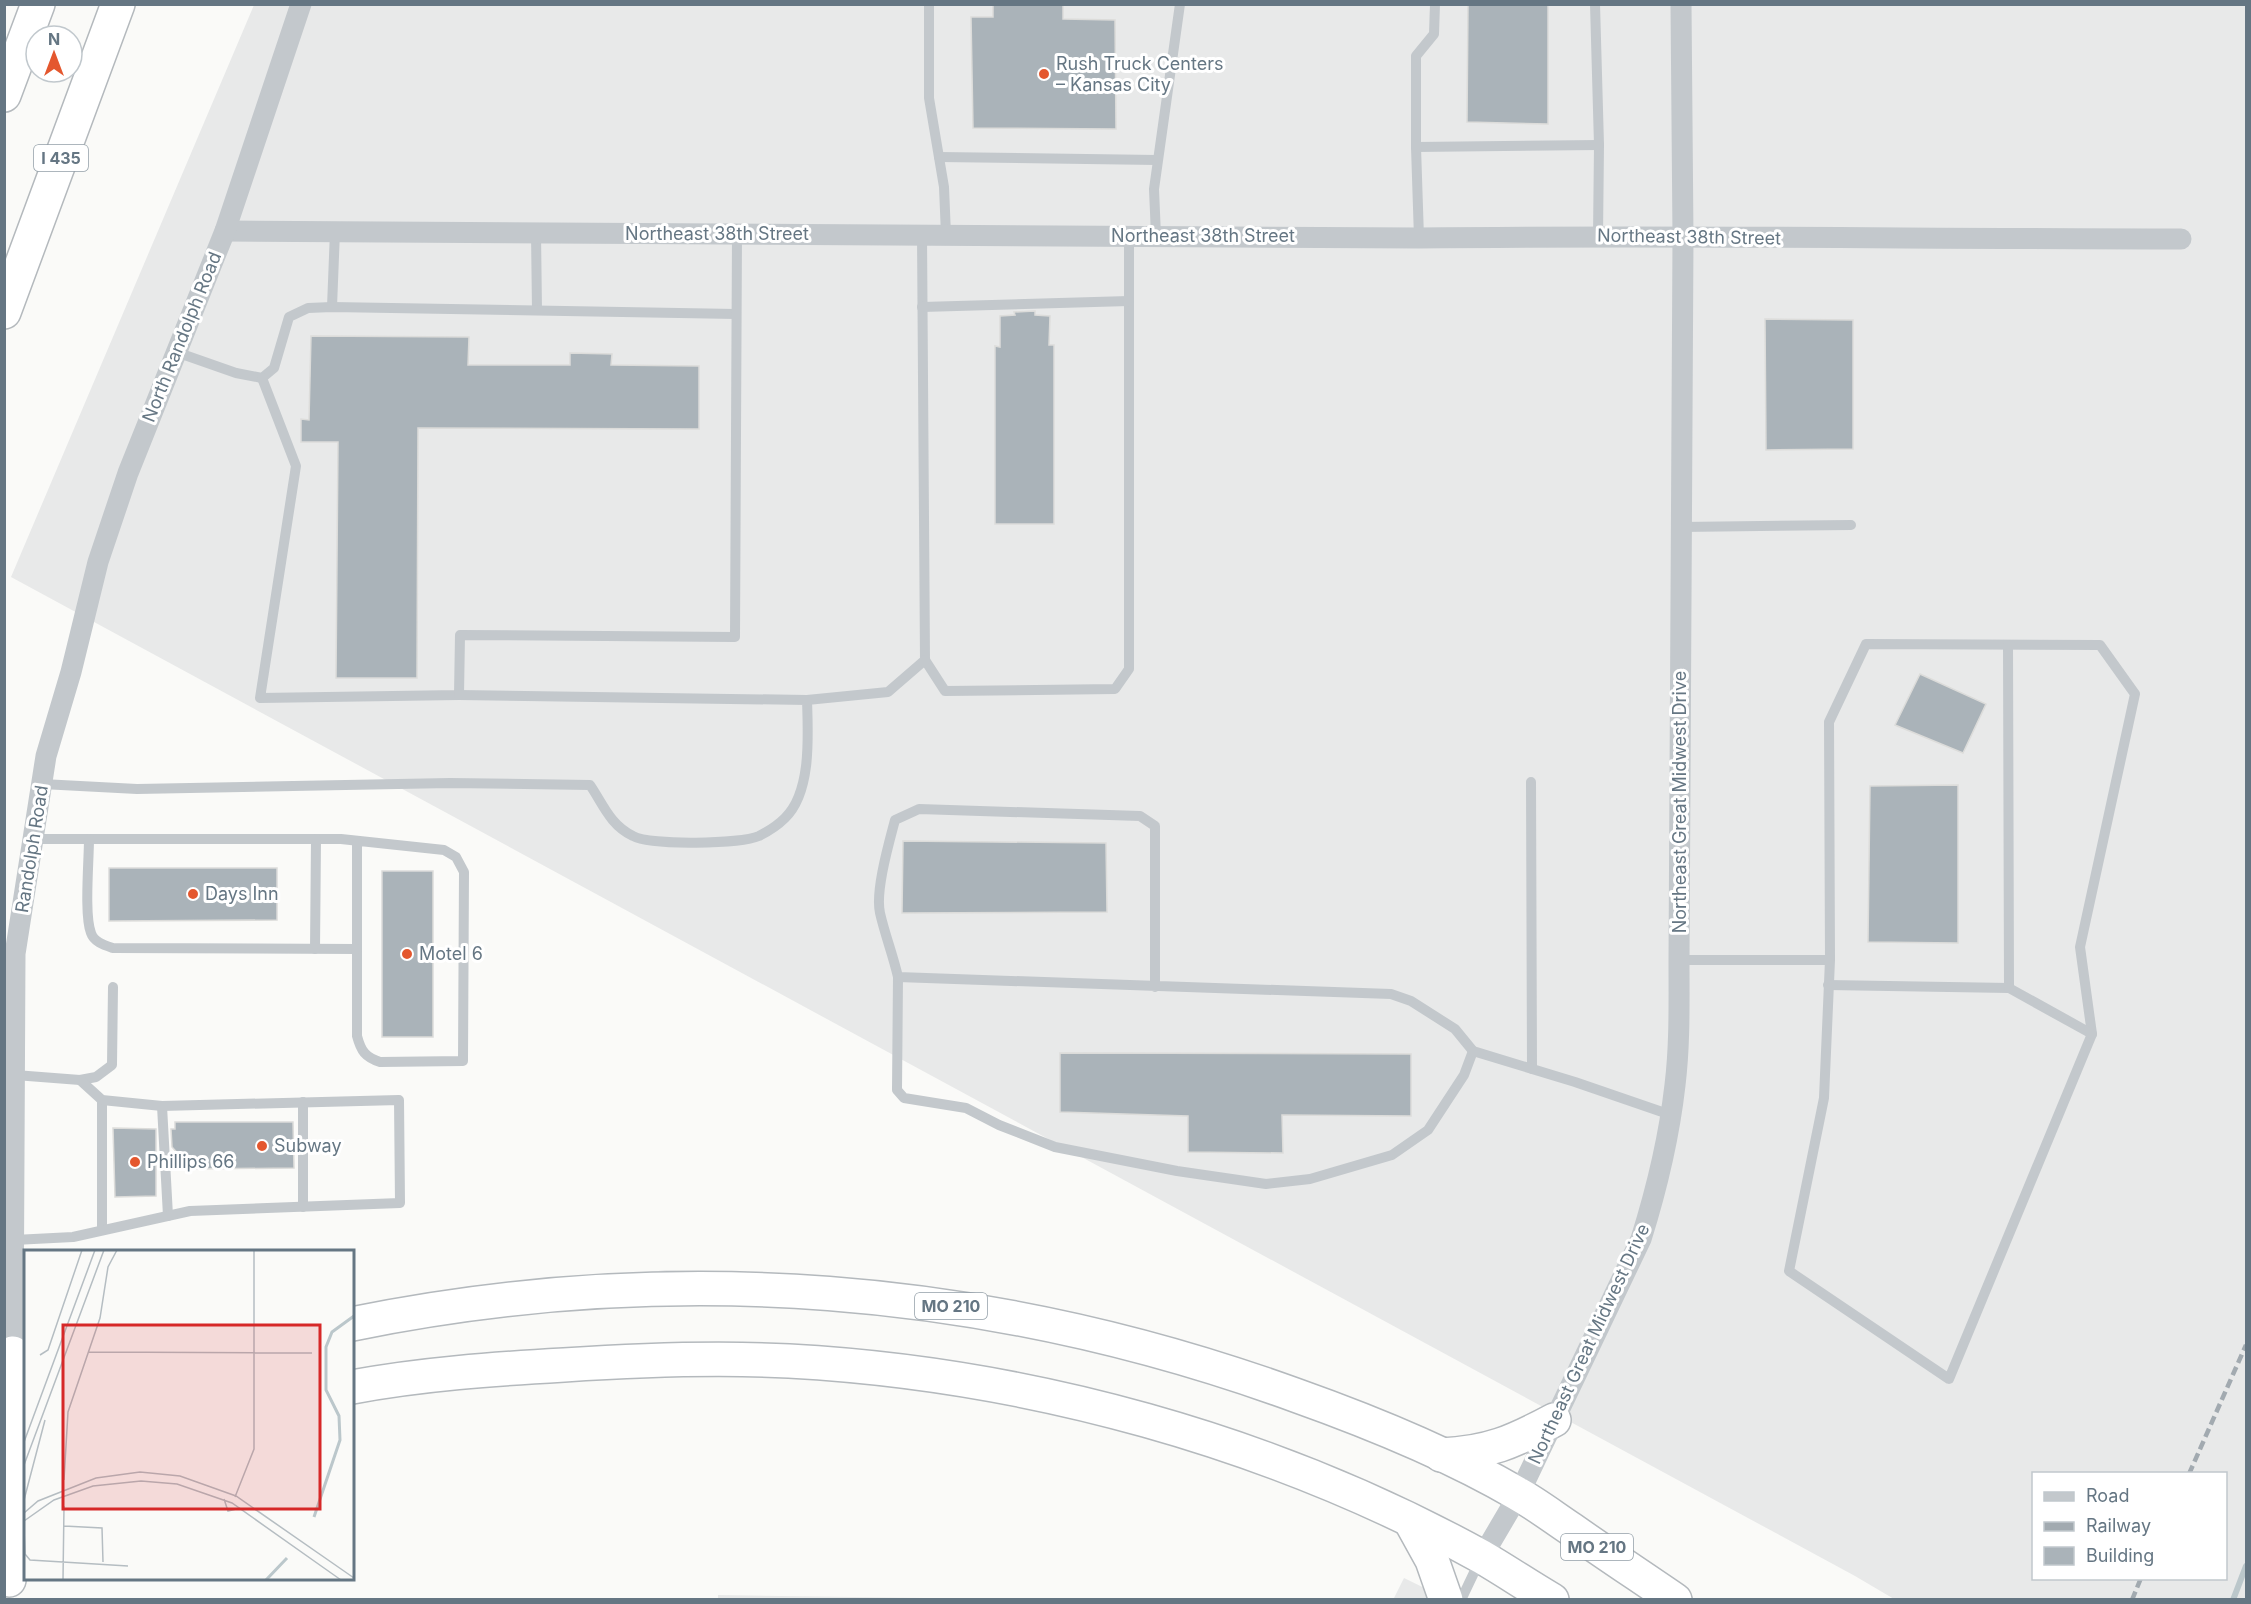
<svg xmlns="http://www.w3.org/2000/svg" width="2251" height="1604" viewBox="0 0 2251 1604" font-family="Inter,sans-serif">
<rect width="100%" height="100%" fill="#fafaf8"/>
<g fill="#e8e9e9" fill-rule="evenodd">
<path d="M254 5H2246V1599H1894L1855 1576 11 577ZM2034 1474H2226V1578H2034Z"/>
<path d="M1404 1578 1447 1599 1393 1600Z"/>
<path d="M718 1595 998 1599H999L718 1600Z"/>
</g>
<g fill="none" stroke-linecap="round" stroke-linejoin="round">
<path stroke="#bbc7cb" stroke-width="6" d="M2233 1600 2246 1566"/>
</g>
<g fill="#aab3b9" stroke="#dcdcda" stroke-width="1.5">
<path d="M993 4H1063V19L1115 20 1116 129 973 128 971 17H993Z"/>
<path d="M1468 4H1548V124L1467 122Z"/>
<path d="M1035 311V315L1050 316 1049 345H1054V524H995V346L1000 347V316L1015 315 1014 312Z"/>
<path d="M1765 319 1853 320V449L1766 450Z"/>
<path d="M311 336 469 337 468 365H570V353L612 354 611 365 699 366V429L418 428 417 678H336L338 442H301V419L309 420Z"/>
<path d="M1920 674 1986 704 1963 753 1895 725Z"/>
<path d="M1958 785V943L1868 942 1870 786Z"/>
<path d="M903 841 1106 843 1107 912 902 913Z"/>
<path d="M109 868H277V920L109 921Z"/>
<rect x="382" y="871" width="51" height="166"/>
<path d="M1060 1053 1411 1054V1116L1282 1115 1283 1153 1188 1152V1116L1060 1112Z"/>
<path d="M175 1122H293L294 1168 192 1169 172 1147 171 1129H175Z"/>
<path d="M113 1128 156 1129V1196L115 1197Z"/>
</g>
<g fill="none" stroke-linecap="round" stroke-linejoin="round">
<g stroke="#b4b9bd" stroke-width="36">
<g id="highway">
<path d="M4 95 38 4"/>
<path d="M4 312 118 4"/>
<path d="M352 1324C672 1259 989 1284 1295 1395 1371 1422 1448 1453 1518 1494 1536 1504 1553 1517 1571 1529 1605 1553 1640 1576 1675 1600"/>
<path d="M352 1387C422 1374 494 1369 564 1365 639 1360 714 1357 789 1361 1028 1374 1272 1441 1482 1557 1506 1571 1528 1586 1552 1600"/>
<path d="M1441 1455C1488 1453 1513 1442 1554 1420"/>
<path d="M4 1462C26 1432 16 1387 13 1353"/>
<path d="M1411 1522 1432 1560 1446 1600"/>
<path d="M9 1580 8 1518 13 1491 26 1469"/>
</g>
</g>
<g stroke="#c3c8cc" stroke-width="10">
<path d="M929 4V98L944 187 946 235"/>
<path d="M1595 4 1599 145 1598 236"/>
<path d="M1416 147 1599 145"/>
<path d="M939 157 1157 160"/>
<path d="M536 233 537 310"/>
<path d="M922 235 925 660 945 691 1115 689 1129 669V236"/>
<path d="M1156 236 1154 189 1180 4"/>
<path d="M1419 238 1416 147V56L1434 34 1435 4"/>
<path d="M332 307 335 231"/>
<path d="M922 307 1129 301"/>
<path d="M176 352 236 373 262 378 274 368 289 317 308 308 332 307 736 314"/>
<path d="M262 378 296 466 260 698 459 695 460 635 735 637 737 234"/>
<path d="M1681 527 1851 525"/>
<path d="M807 700 888 692 925 660"/>
<path d="M1531 782 1532 1069"/>
<path d="M42 784 137 789 450 783 590 785C603 804 610 825 633 836 651 846 740 844 759 836 767 832 779 824 785 818 812 792 808 734 807 700L459 695"/>
<path d="M33 839H341L444 850 456 857 464 872 463 1061 380 1062C365 1057 361 1051 357 1036V841"/>
<path d="M89 839C89 861 84 915 91 933 94 942 104 945 113 948L357 949"/>
<path d="M315 949 316 839"/>
<path d="M1679 960H1830L1829 722 1866 644 2100 645 2135 694 2080 947 2092 1034 1949 1379 1789 1271 1824 1098 1830 960"/>
<path d="M898 977 897 1090 904 1098 966 1108 999 1125 1055 1147 1177 1171 1266 1184 1310 1179 1392 1155 1428 1130 1464 1075 1473 1051"/>
<path d="M1828 985 2009 988 2008 645"/>
<path d="M1155 987V826L1140 816 919 809 895 820C889 843 875 891 880 913 885 935 893 955 898 977L1391 994 1411 1001 1455 1029 1473 1051 1575 1082 1671 1115"/>
<path d="M2009 988 2092 1034"/>
<path d="M80 1080 96 1077 112 1065 113 987"/>
<path d="M102 1100V1230"/>
<path d="M303 1102V1207"/>
<path d="M162 1106 168 1216"/>
<path d="M14 1240 73 1237 190 1211 400 1203 399 1100 162 1106 102 1100 80 1080 15 1075"/>
<path d="M1461 1600 1480 1560"/>
</g>
<g stroke="#c3c8cc" stroke-width="21">
<path d="M225 231 1419 238C1673 235 1927 239 2181 239"/>
<path d="M13 1353 15 954 46 756 71 672 98 562 128 473 225 231 301 4"/>
<path d="M1482 1557 1519 1494 1641 1239C1657 1188 1669 1138 1675 1085 1680 1044 1679 1002 1679 960L1683 238 1681 4"/>
</g>
<use href="#highway" stroke="#fff" stroke-width="33"/>
<g stroke="#a2aab0" stroke-width="4.5" stroke-dasharray="9 4.5" stroke-linecap="butt">
<path d="M2189 1474 2246 1345"/>
<path d="M2132 1600 2141 1578"/>
</g>
</g>
<g fill="#e4572e" stroke="#fff" stroke-width="2">
<circle cx="1044" cy="74" r="6"/>
<circle cx="193" cy="894" r="6"/>
<circle cx="407" cy="954" r="6"/>
<circle cx="262" cy="1146" r="6"/>
<circle cx="135" cy="1162" r="6"/>
</g>
<g text-anchor="middle" stroke-width="6" stroke-linejoin="round" paint-order="stroke">
<g fill="#fff" stroke="#939fa8" stroke-width="1.5">
<rect x="34" y="145" width="54" height="26" rx="4.5"/>
<rect x="915" y="1293" width="72" height="26" rx="4.5"/>
<rect x="1561" y="1534" width="72" height="26" rx="4.5"/>
</g>
<g font-size="16" font-weight="bold" fill="#657683">
<text x="61" y="164">I 435</text>
<text x="951" y="1312">MO 210</text>
<text x="1597" y="1553">MO 210</text>
</g>
<g font-size="18" fill="#657683" stroke="#fff" text-anchor="start">
<text x="1056" y="70">Rush Truck Centers<tspan x="1056" dy="21">– Kansas City</tspan></text>
<text x="205" y="900">Days Inn</text>
<text x="419" y="960">Motel 6</text>
<text x="274" y="1152">Subway</text>
<text x="147" y="1168">Phillips 66</text>
</g>
<g font-size="18" fill="#657683" stroke="#fff">
<text x="717" y="240">Northeast 38th Street</text>
<text x="1203" y="242">Northeast 38th Street</text>
<text transform="translate(1689 237) rotate(1)" y="6">Northeast 38th Street</text>
<text transform="translate(182 337) rotate(-68)" y="6">North Randolph Road</text>
<text transform="translate(1680 802) rotate(-90)" y="6">Northeast Great Midwest Drive</text>
<text transform="translate(32 849) rotate(-81)" y="6">Randolph Road</text>
<text transform="translate(1589 1344) rotate(-65)" y="6">Northeast Great Midwest Drive</text>
</g>
</g>
<g transform="translate(24 1250)">
<rect width="330" height="330" fill="#fafaf8"/>
<path fill="none" stroke="#bbc7cb" stroke-width="3" d="M290 267 316 190 315 166 302 140V97L308 82 330 66M242 330 263 308"/>
<path fill="none" stroke="#b5bdc2" stroke-width="1.5" d="M64 102 288 103M16 105 24 100 58 0M0 192 71 0M0 215 80 0M40 230 44 162 76 68 84 17 93 0M211 247 230 199V0M200 249 204 261 216 258M0 250 21 170M0 263 14 251 72 228 116 222 156 226 212 246 330 328M0 271 30 250 69 236 117 231 153 234 208 253 317 330M40 276 78 278 79 312M0 279 1 304 6 310 104 316M39 330 40 256"/>
<path fill="#d62828" fill-opacity="0.15" stroke="#d62828" stroke-width="3" d="M39 75H296V259H39Z"/>
<rect width="330" height="330" fill="none" stroke="#657683" stroke-width="3"/>
</g>
<rect width="2251" height="1604" fill="none" stroke="#657683" stroke-width="12"/>
<rect x="2032" y="1472" width="195" height="108" fill="#ffffff" stroke="#c1c8cd" stroke-width="1.5"/>
<rect x="2044" y="1492" width="30" height="9" fill="#c3c8cc" stroke="#c1c8cd" stroke-width="1.5"/>
<text x="2086" y="1502" font-size="18" fill="#657683">Road</text>
<rect x="2044" y="1522" width="30" height="9" fill="#a2aab0" stroke="#c1c8cd" stroke-width="1.5"/>
<text x="2086" y="1532" font-size="18" fill="#657683">Railway</text>
<rect x="2044" y="1547" width="30" height="18" fill="#aab3b9" stroke="#c1c8cd" stroke-width="1.5"/>
<text x="2086" y="1562" font-size="18" fill="#657683">Building</text>
<g transform="translate(54 54)"><circle r="28" fill="#ffffff" stroke="#c1c8cd" stroke-width="1.5"/>
<path d="M0-4.5L10 22L0 15L-10 22Z" fill="#e4572e"/>
<text y="-9" font-size="16" font-weight="bold" text-anchor="middle" fill="#657683">N</text>
</g>
</svg>
